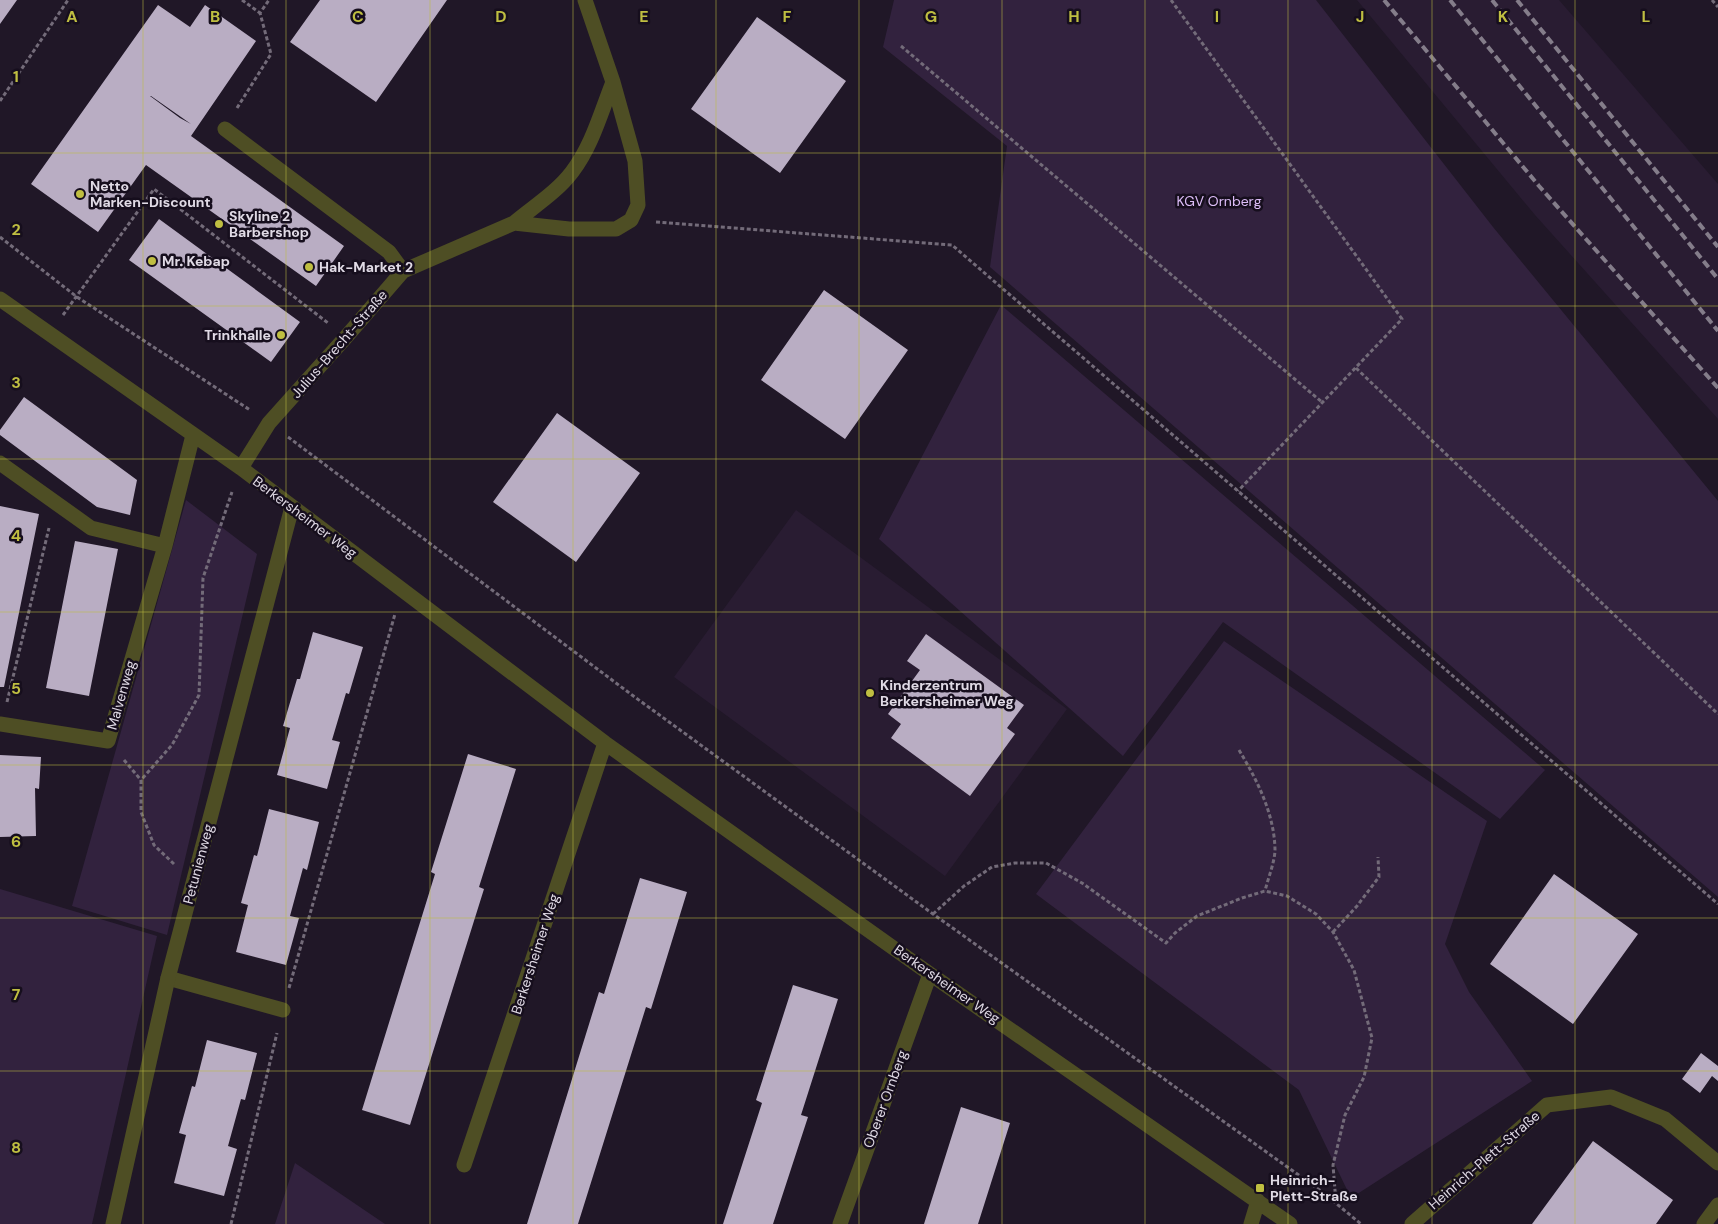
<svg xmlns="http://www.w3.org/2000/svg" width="1718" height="1224" viewBox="0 0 1718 1224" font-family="'DM Sans',sans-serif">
	<rect width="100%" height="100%" fill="#201727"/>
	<path fill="#291c32" d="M1357,0h202l159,184v235l-183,-204z
		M796,510l271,199 -122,167 -271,-199z"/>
	<path fill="#32223e" d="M894,0h422l177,227 225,274v396l-728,-630 17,-121 -124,-99z
		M1001,305l544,465 -45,49 -277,-197 -100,134 -244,-217z
		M186,500l71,54 -90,381 -95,-29z
		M1224,641l263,180 -42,123 24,48 63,89 -181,117 -52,-108 -263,-196z
		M0,889l157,47 -65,288h-92z
		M295,1163l90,61h-110z"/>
	<path fill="#b9adc3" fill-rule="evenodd" d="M0,0h17l-17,24z
		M320,0h127l-71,102 -86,-60z
		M158,5l32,22 15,-22 51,36 -65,95 153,110 -28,40 -170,-121 -48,67 -67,-48zM150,96h1l40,28 -11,-6z
		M757,17l89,64 -66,92 -89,-64z
		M159,219l141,103 -29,40 -142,-102z
		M824,290l84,60 -63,89 -84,-59z
		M24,397l113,83 -7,35 -33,-8 -97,-72v-5z
		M557,413l83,60 -64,89 -83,-60z
		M0,506l39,8 -35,173h-4z
		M75,541l43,8 -29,147 -43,-8z
		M313,632l50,15 -14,47 -3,-1 -14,47 8,2 -13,47 -50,-14 13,-47 -7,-2 14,-47h3z
		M926,634l98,71 -17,23 8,6 -45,62 -79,-58 10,-14 -13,-10 32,-44 -13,-9z
		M468,754l48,15 -37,118 5,2 -74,236 -48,-15 73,-236 -4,-2z
		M0,755l41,2 -2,32 -4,-1 1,48 -36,1z
		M269,809l50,13 -12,48 -4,-2 -13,48 9,2 -13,47 -50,-13 12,-47 -7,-2 13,-48 3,1z
		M1554,874l84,60 -65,90 -83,-60z
		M640,878l47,14 -36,117 -5,-2 -68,217h-51l72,-232 5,2z
		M793,985l45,14 -37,116 7,2 -35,107h-50l39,-121 -6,-3z
		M207,1040l50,13 -12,47 -4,-1 -13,47 9,3 -13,47 -50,-13 12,-48 -7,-2 13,-47 3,1z
		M1701,1053l17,13v15l-6,-5 -12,17 -18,-14z
		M961,1107l49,16 -32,101h-54z
		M1593,1141l80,59 -17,24h-124z"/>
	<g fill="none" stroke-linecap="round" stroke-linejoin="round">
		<path stroke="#736b79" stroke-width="3" stroke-dasharray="4 2.5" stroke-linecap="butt" d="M242,0l18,13
			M1171,0l231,319 -164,172
			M1712,0l6,7
			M901,46l422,357
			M0,101l68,-101
			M237,108l34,-54 -11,-41 9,-13
			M656,222l296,23 766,659
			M0,237l77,60 173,113
			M63,315l91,-126 174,134
			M1356,368l362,346
			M288,437l344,258 301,219 388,277 40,33
			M7,702l42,-174
			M1239,750c18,30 35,63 36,99 0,13 -7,29 -10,42
			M124,760l17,20
			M174,864l-20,-19 -13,-33v-32l31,-35 27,-50 4,-117 29,-86
			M933,914l31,-28 28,-19 23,-4h31l36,20 84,60 9,-10 22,-17 45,-18 23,-7 22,5 29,18 17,18 21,38 18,68 -8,39 -19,38 -12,50 3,38
			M1333,932l24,-26 22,-29 -1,-20
			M289,988l106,-374
			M231,1224l46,-191"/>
		<path stroke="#4e4e24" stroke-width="15" d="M225,129l164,123 14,19
			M168,978l115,32
			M1704,1224l14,-19"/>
		<path stroke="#4e4e24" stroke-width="15" d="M514,223c19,-16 43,-31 58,-51 20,-26 29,-60 41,-90l-28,-82
			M0,299l241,169 364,275 325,231 360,250
			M0,463l91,65 74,18
			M241,468l28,-45 77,-86 57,-66 111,-48 55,6h47l15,-9 7,-15 -3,-44 -22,-79
			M0,724l108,17 57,-195 28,-111
			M464,1165l141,-422
			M113,1224l55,-246 124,-471
			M840,1224l90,-250
			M1251,1224l7,-23
			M1412,1224l135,-119 64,-8 54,22 53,44"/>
		<path stroke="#847d8a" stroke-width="4" stroke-dasharray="8 4" stroke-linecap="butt" d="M1384,0l155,186 179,202
			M1450,0l268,331
			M1492,0l226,279
			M1517,0l201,247"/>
	</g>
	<path fill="none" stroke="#bfbe41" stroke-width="1" stroke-opacity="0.55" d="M143,0v1224M286,0v1224M430,0v1224M573,0v1224M716,0v1224M859,0v1224M1002,0v1224M1145,0v1224M1288,0v1224M1432,0v1224M1575,0v1224M0,153h1718M0,306h1718M0,459h1718M0,612h1718M0,765h1718M0,918h1718M0,1071h1718"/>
	<g fill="#bfbe41" stroke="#160e1d" stroke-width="2">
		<circle cx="80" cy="194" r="5"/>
		<circle cx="219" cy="224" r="5"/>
		<circle cx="152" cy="261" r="5"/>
		<circle cx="309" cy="267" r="5"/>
		<circle cx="281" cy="335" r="5"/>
		<circle cx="870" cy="693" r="5"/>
		<rect x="1255" y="1183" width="10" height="10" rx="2.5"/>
	</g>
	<g text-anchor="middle" stroke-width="5" stroke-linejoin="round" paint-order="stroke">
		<g font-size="14" font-weight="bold" fill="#e0dae5" stroke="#160e1d" text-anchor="start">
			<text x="90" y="191">Netto<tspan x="90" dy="16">Marken-Discount</tspan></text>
			<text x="229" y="221">Skyline 2<tspan x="229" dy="16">Barbershop</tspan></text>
			<text x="162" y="266">Mr. Kebap</text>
			<text x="319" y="272">Hak-Market 2</text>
			<text x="271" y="340" text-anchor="end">Trinkhalle</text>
			<text x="880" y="690">Kinderzentrum<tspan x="880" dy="16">Berkersheimer Weg</tspan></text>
			<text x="1270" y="1185">Heinrich-<tspan x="1270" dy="16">Plett-Straße</tspan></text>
		</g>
		<g font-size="14" fill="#ddbdf8" stroke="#160e1d">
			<text x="1219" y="206">KGV Ornberg</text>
		</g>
		<g font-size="14" fill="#e0dae5" stroke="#160e1d">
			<text transform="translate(339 344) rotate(-49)" y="5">Julius-Brecht-Straße</text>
			<text transform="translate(305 517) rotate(37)" y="5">Berkersheimer Weg</text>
			<text transform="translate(121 695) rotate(-74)" y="5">Malvenweg</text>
			<text transform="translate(198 864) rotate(-75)" y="5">Petunienweg</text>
			<text transform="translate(535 954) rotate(-72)" y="5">Berkersheimer Weg</text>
			<text transform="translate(947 984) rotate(35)" y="5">Berkersheimer Weg</text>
			<text transform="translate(885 1099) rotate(-70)" y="5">Oberer Ornberg</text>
			<text transform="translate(1484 1160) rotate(-41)" y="5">Heinrich-Plett-Straße</text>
		</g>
	</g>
	<g font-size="16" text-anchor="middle" font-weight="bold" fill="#bfbe41" stroke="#160e1d" stroke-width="5" stroke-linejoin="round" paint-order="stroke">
		<text x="72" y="22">A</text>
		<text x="215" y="22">B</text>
		<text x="358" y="22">C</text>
		<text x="501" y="22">D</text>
		<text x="644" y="22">E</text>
		<text x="787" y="22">F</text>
		<text x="931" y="22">G</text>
		<text x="1074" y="22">H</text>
		<text x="1217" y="22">I</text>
		<text x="1360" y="22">J</text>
		<text x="1503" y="22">K</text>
		<text x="1646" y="22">L</text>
		<text x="16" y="82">1</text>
		<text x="16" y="235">2</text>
		<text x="16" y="388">3</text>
		<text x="16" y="541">4</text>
		<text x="16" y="694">5</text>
		<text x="16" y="847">6</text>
		<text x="16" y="1000">7</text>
		<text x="16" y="1153">8</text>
	</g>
</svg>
